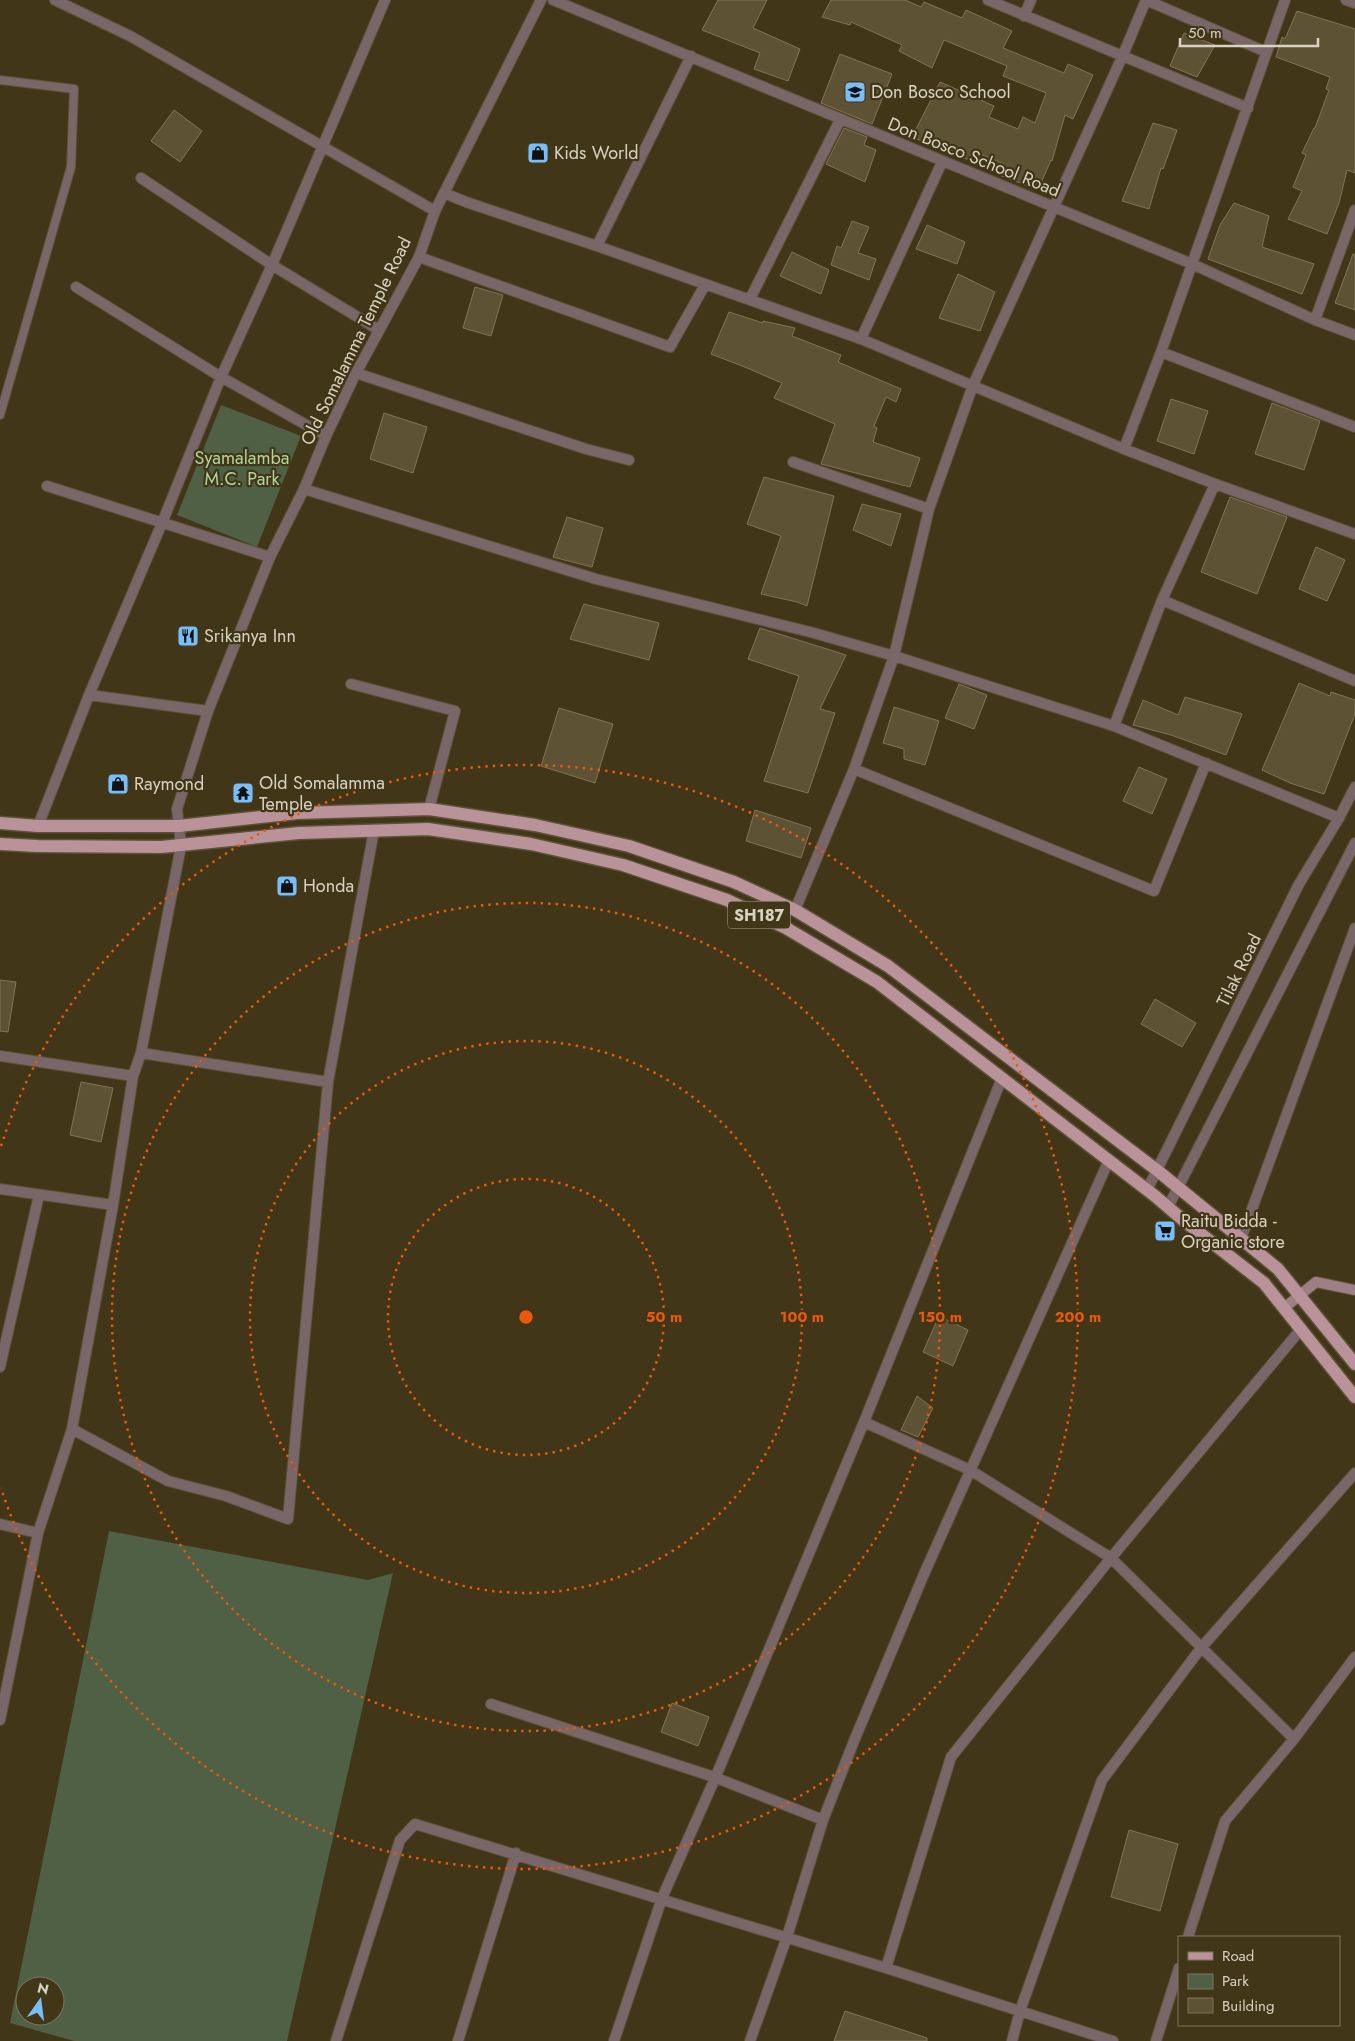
<svg xmlns="http://www.w3.org/2000/svg" width="1355" height="2041" viewBox="0 0 1355 2041" font-family="Jost,sans-serif">
	<rect width="100%" height="100%" fill="#413618"/>
	<path fill="#4f6044" fill-rule="evenodd" d="M221,405l80,31 -44,111 -80,-32z
		M109,1531l259,49 25,-7 -106,468h-213l-64,-18zM25,1986h30v30h-30z"/>
	<path fill="#5d5233" stroke="#817556" d="M718,0h49l-14,28 47,21 -12,32 -34,-12 6,-16 -58,-23z
		M831,0h74l16,7 3,-5 38,16 4,-8 46,21 -9,17 61,25 4,-9 25,11 -20,44 -8,-4 -13,46 -1,-1 -13,30 -39,-15 5,-11 -31,-13 -4,9 -57,-23 28,-55 54,24 -5,11 29,12 5,-12 12,6 11,-30 -43,-17 4,-10 -63,-26 -12,28 -33,-17 3,-6 -51,-23 -1,3 -28,-8z
		M1297,11l58,18v144l-8,-3 -8,33 -12,31 -39,-15 14,-28 -9,-4 13,-32 -4,-2 12,-25h1l14,-38 -3,-1 4,-12 -54,-20 6,-20 3,2z
		M1184,33l31,12 -18,32 -27,-11z
		M840,54l52,20 -20,50 -51,-21z
		M174,110l28,21 -22,31 -29,-21z
		M1153,123l24,7 -14,39 -2,-1 -12,41 -27,-8z
		M844,128l23,9 -3,8 12,5 -11,32 -39,-18z
		M1234,203l35,13 -7,31 52,17 -12,30 -94,-35 12,-34z
		M852,221l17,6 -11,26 18,6 -7,21 -38,-15 6,-19 4,2z
		M927,225l38,17 -8,22 -41,-15z
		M792,252l37,18 -8,24 -41,-18z
		M1353,254h2v56l-20,-7z
		M958,274l37,18 -15,39 -41,-13z
		M475,287l28,8 -12,41 -28,-8z
		M729,312l34,11v-2l32,7 -3,8 49,19 -3,7 63,27 -5,13 -10,-5 -12,29 3,2 -4,14 47,16 -10,29 -89,-23 14,-40 -61,-26 8,-15 -35,-15 -36,-14z
		M1171,399l37,12 -14,43 -37,-13z
		M1272,403l48,18 -16,49 -49,-16z
		M384,413l43,14 -14,46 -43,-14z
		M764,477l70,19 -27,110 -10,-4 -36,-8 20,-58 -34,-12z
		M1230,497l57,20 -30,77 -56,-22z
		M862,504l39,10 -10,32 -38,-16z
		M567,517l36,11 -11,39 -39,-10z
		M1316,547l29,13 -18,41 -28,-12z
		M584,604l75,19 -10,37 -79,-21z
		M760,628l86,27 -26,54 15,4 -27,80 -44,-12 35,-105 -51,-17z
		M1299,683l31,13 1,-4 24,8v14l-31,80 -34,-11 -28,-13z
		M959,684l28,11 -13,34 -29,-11z
		M1185,697l57,17 -16,41 -55,-20 -38,-10 10,-25 35,15z
		M894,707l45,14 -14,44 -21,-6v-10l-21,-6z
		M559,708l54,16 -18,59 -54,-17z
		M1139,767l28,12 -15,35 -29,-13z
		M755,810l56,18 -10,30 -55,-17z
		M0,980l16,2 -8,50 -8,-1z
		M1155,999l41,24 -14,24 -41,-23z
		M81,1082l32,6 -12,54 -31,-7z
		M939,1316l29,14 -15,36 -30,-14z
		M917,1396l16,12 -15,29 -17,-7z
		M672,1703l37,14 -11,29 -37,-14z
		M1129,1830l49,14 -18,67 -49,-14z
		M845,2011l82,27v3h-93z"/>
	<g fill="none" stroke-linecap="round" stroke-linejoin="round">
		<g stroke="#5c5236" stroke-width="10">
			<path id="service" d="M0,80l74,9 -3,78 -71,248"/>
		</g>
		<g stroke="#5c5236" stroke-width="12">
			<path id="minor" d="M55,0l75,36 305,175
				M553,0l639,264 123,56 40,15
				M988,0l260,108
				M1146,0l120,52
				M1346,0l9,3
				M1024,16l7,-16
				M141,178l131,87 107,65
				M444,193l22,9 131,44 264,93 263,110 91,35 140,50
				M597,246l94,-190
				M419,257l251,90 35,-62
				M76,287l145,90 105,59
				M750,299l90,-179
				M1315,320l40,-110
				M861,339l81,-177
				M1161,352l194,75
				M356,373l230,76 43,11
				M1124,449l37,-97 124,-352
				M793,462l136,47
				M47,486l223,71
				M304,489l292,90 218,54 80,23 220,70 225,92
				M1162,600l193,81
				M351,684l104,27 -26,98
				M89,695l119,16
				M1114,726l48,-126 53,-116
				M854,769l300,122 52,-128
				M38,826l51,-131 73,-172 59,-146 51,-112 113,-265
				M795,910l59,-141 40,-113 35,-147 44,-124 150,-330 23,-55
				M141,1053l187,29
				M0,1056l133,20
				M0,1189l113,16
				M1241,1239l114,-311
				M0,1367l39,-172
				M864,1422l106,48 141,88 183,181 61,-82
				M72,1429l96,52 58,15 62,23 40,-437 46,-252
				M0,1524l38,9
				M491,1704l223,73 109,43
				M0,1720l38,-187 34,-104 41,-224 20,-129 8,-23 40,-207
				M1188,1937l37,-116 69,-82
				M886,1968l65,-211 160,-199 190,-229
				M336,2041l64,-201 15,-16 471,144 227,73
				M458,2041l58,-188
				M614,2041l48,-143 54,-122 148,-354 138,-344
				M750,2041l37,-104 36,-117 31,-79 70,-167 185,-414
				M1012,2041l8,-30 82,-231 99,-132 154,-175
				M1156,2041l23,-73"/>
		</g>
		<g stroke="#5c5236" stroke-width="12">
			<path id="tertiary" d="M181,846l-4,-37 31,-98 62,-154 34,-68 22,-53 30,-63 63,-116 16,-46 106,-211
				M1147,1190l152,-306 40,-66 16,-31
				M1168,1207l187,-364"/>
		</g>
		<g stroke="#5c5236" stroke-width="12">
			<path id="secondary" d="M1284,1308l32,-26 39,8"/>
		</g>
		<g stroke="#5c5236" stroke-width="15">
			<path id="primary" d="M0,823l38,3h141l118,-13 132,-4 106,16 94,21 105,36 61,28 93,56 270,205 120,98 77,95
				M0,844l37,2 124,1 138,-14 129,-4 103,15 92,21 104,35 59,28 91,54 278,214 28,24 81,63 91,114"/>
		</g>
		<use href="#service" stroke="#796669" stroke-width="8"/>
		<use href="#minor" stroke="#796669" stroke-width="10"/>
		<use href="#tertiary" stroke="#796669" stroke-width="10"/>
		<use href="#secondary" stroke="#9d7f85" stroke-width="10"/>
		<use href="#primary" stroke="#b9929a" stroke-width="12"/>
	</g>
	<g fill="none" stroke="#e8590c" stroke-width="2.5" stroke-dasharray="2.5 5">
		<circle cx="526" cy="1317" r="138"/>
		<circle cx="526" cy="1317" r="276"/>
		<circle cx="526" cy="1317" r="414"/>
		<path d="M1 1146A552 552 0 1 1 1 1488"/>
	</g>
	<defs>
		<g id="school-square" transform="scale(1.125)"><rect x="-9" y="-9" width="18" height="18" rx="4" fill="#7abef8" stroke="#413618"/><path d="M0-5L7-2L0 1L-7-2ZM-4 1L0 2.5L4 1V4Q0 6-4 4Z" fill="#111"/></g>
		<g id="shop-square" transform="scale(1.125)"><rect x="-9" y="-9" width="18" height="18" rx="4" fill="#7abef8" stroke="#413618"/><path d="M-5-2.5h2.3a2.7 3.5 0 0 1 5.4 0H5L5.5 6h-11ZM-1.5-2.5h3a1.5 2.3 0 0 0-3 0Z" fill="#111"/></g>
		<g id="restaurant-square" transform="scale(1.125)"><rect x="-9" y="-9" width="18" height="18" rx="4" fill="#7abef8" stroke="#413618"/><path d="M-5-6h1v4h1v-4h1v4h1v-4h1v5L-1.5 .5V6h-2V.5L-5-1ZM5-6V6H3V1.5H1.5Q1.5-4 5-6Z" fill="#111"/></g>
		<g id="temple-square" transform="scale(1.125)"><rect x="-9" y="-9" width="18" height="18" rx="4" fill="#7abef8" stroke="#413618"/><path d="M0-6L5-2H3V0L6.5 2.5H4V6H1.5V3h-3V6H-4V2.5H-6.5L-3 0V-2H-5Z" fill="#111"/></g>
		<g id="supermarket-square" transform="scale(1.125)"><rect x="-9" y="-9" width="18" height="18" rx="4" fill="#7abef8" stroke="#413618"/><path d="M-6-5.5h2.5l.6 2H6L4.5 2H-2.5L-4.4-4H-6ZM-1.5 3.2a1.3 1.3 0 1 0 .1 0ZM3 3.2a1.3 1.3 0 1 0 .1 0Z" fill="#111"/></g>
	</defs>
	<g fill-rule="evenodd">
		<use href="#school-square" x="855" y="92"/>
		<use href="#shop-square" x="538" y="153"/>
		<use href="#restaurant-square" x="188" y="636"/>
		<use href="#shop-square" x="118" y="784"/>
		<use href="#temple-square" x="243" y="793"/>
		<use href="#shop-square" x="287" y="886"/>
		<use href="#supermarket-square" x="1165" y="1231"/>
	</g>
	<g text-anchor="middle" stroke-width="4.5" stroke-linejoin="round" paint-order="stroke">
		<rect fill="#413618" stroke="#aba38e" stroke-width="1" x="728" y="901.5" width="62" height="27" rx="4"/>
		<g font-size="16" font-weight="bold" fill="#d8d2c1">
			<text x="759" y="921">SH187</text>
		</g>
		<g font-size="18" fill="#d8d2c1" stroke="#413618" text-anchor="start">
			<text x="871" y="98">Don Bosco School</text>
			<text x="554" y="159">Kids World</text>
			<text x="204" y="642">Srikanya Inn</text>
			<text x="259" y="789">Old Somalamma<tspan x="259" dy="21">Temple</tspan></text>
			<text x="134" y="790">Raymond</text>
			<text x="303" y="892">Honda</text>
			<text x="1181" y="1227">Raitu Bidda -<tspan x="1181" dy="21">Organic store</tspan></text>
		</g>
		<g font-size="18" fill="#d8d2c1" stroke="#413618">
			<text transform="translate(974 157) rotate(22)" y="6">Don Bosco School Road</text>
			<text transform="translate(356 341) rotate(-64)" y="6">Old Somalamma Temple Road</text>
			<text transform="translate(1239 970) rotate(-64)" y="6">Tilak Road</text>
		</g>
		<g font-size="18" fill="#b2d59b" stroke="#413618">
			<text x="242" y="464">Syamalamba<tspan x="242" dy="21">M.C. Park</tspan></text>
		</g>
	</g>
	<circle cx="526" cy="1317" r="8" fill="#e8590c" stroke="#413618" stroke-width="2.5"/>
	<g font-size="15" text-anchor="middle" font-weight="bold" fill="#e8590c" stroke="#413618" stroke-width="4.5" stroke-linejoin="round" paint-order="stroke">
		<text x="664" y="1322">50 m</text>
		<text x="802" y="1322">100 m</text>
		<text x="940" y="1322">150 m</text>
		<text x="1078" y="1322">200 m</text>
	</g>
	<rect x="1178" y="1936" width="162" height="90" fill="#413618" stroke="#7d745c"/>
	<rect x="1188" y="1952" width="25" height="8" fill="#b9929a" stroke="#7d745c"/>
	<text x="1222" y="1961" font-size="15" fill="#d8d2c1">Road</text>
	<rect x="1188" y="1974" width="25" height="15" fill="#4f6044" stroke="#7d745c"/>
	<text x="1222" y="1986" font-size="15" fill="#d8d2c1">Park</text>
	<rect x="1188" y="1998" width="25" height="15" fill="#5d5233" stroke="#7d745c"/>
	<text x="1222" y="2011" font-size="15" fill="#d8d2c1">Building</text>
	<g transform="translate(40 2001) rotate(14)"><circle r="24" fill="#413618" stroke="#7d745c"/>
	<path d="M0-4L9 19L0 12L-9 19Z" fill="#7abef8"/>
	<text y="-8" font-size="14" font-weight="bold" text-anchor="middle" fill="#d8d2c1">N</text>
	</g>
	<path d="M1180 38v8h138v-8" fill="none" stroke="#d8d2c1" stroke-width="2.5"/>
	<text x="1188" y="38" font-size="15" fill="#d8d2c1" stroke="#413618" stroke-width="4" paint-order="stroke">50 m</text>
</svg>
